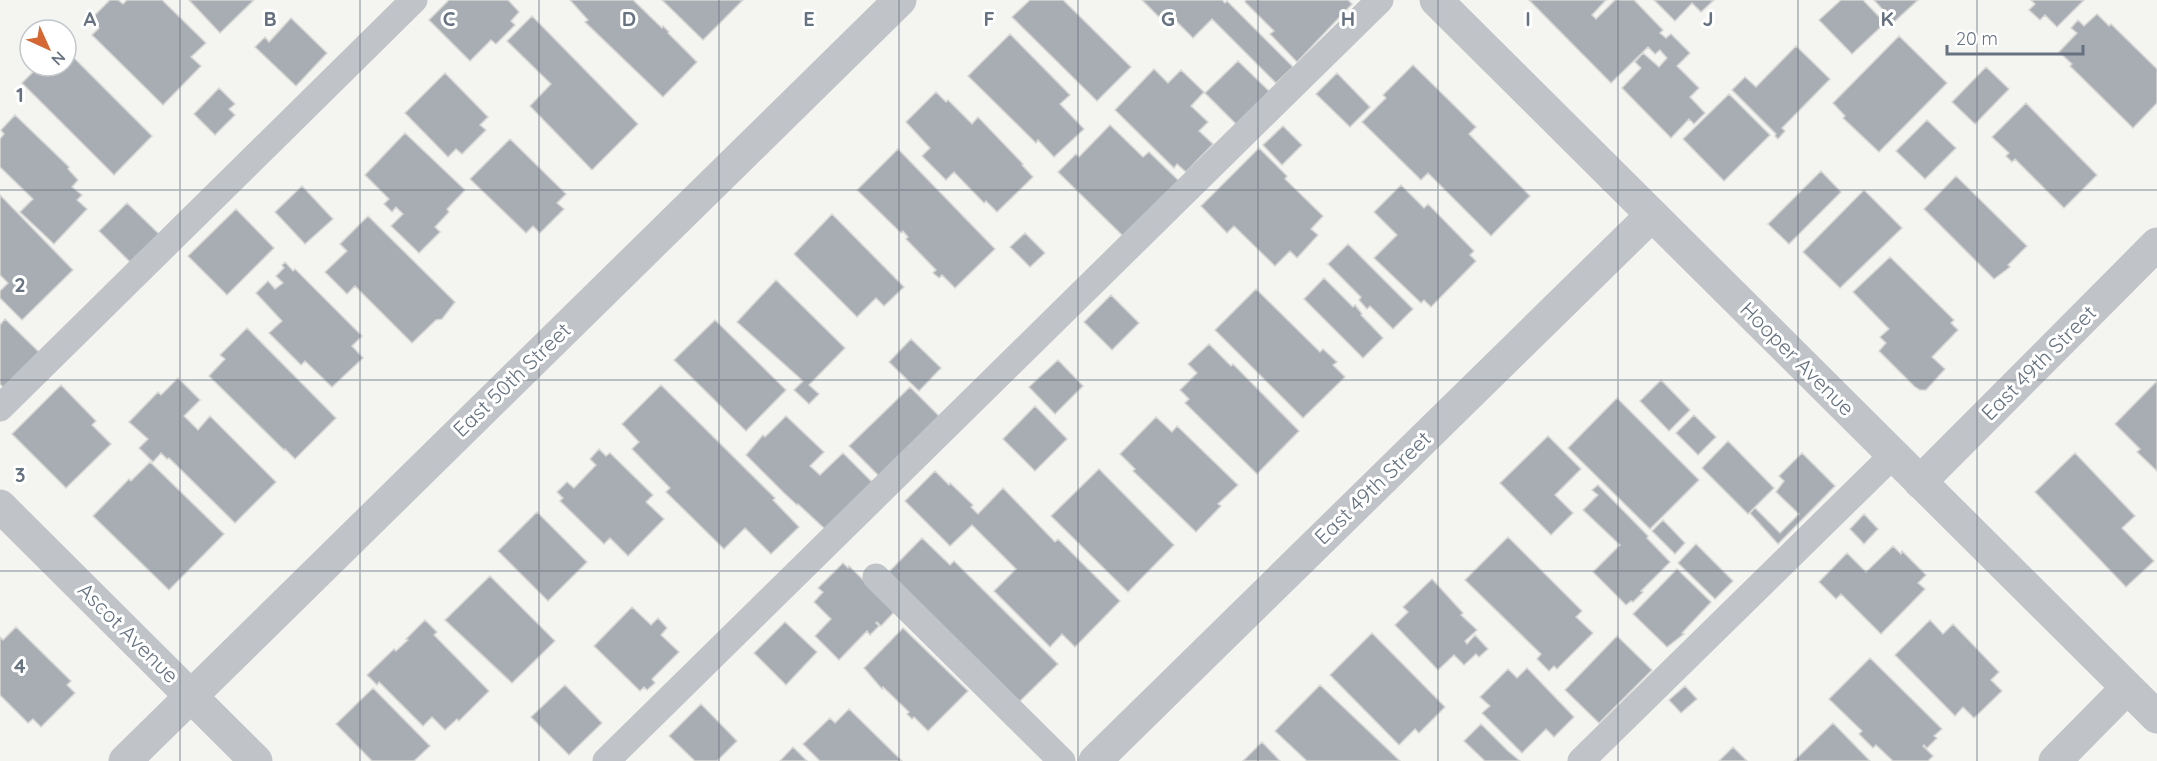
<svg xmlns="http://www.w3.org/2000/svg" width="2157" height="761" viewBox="0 0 2157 761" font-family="Quicksand,sans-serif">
	<rect width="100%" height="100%" fill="#f4f5f1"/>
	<path fill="#a7adb3" stroke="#d6d6d4" stroke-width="1.5" d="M110,0h8l5,4 4,-4h35l44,43 -15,14 10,9 -38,39 -71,-70 7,-7 -9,-8z
		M189,0h65l-34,33z
		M449,0h59l11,12 -8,9 4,4 -19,19 -5,-4 -21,21 -41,-41z
		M570,0h63l29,28 1,-2 6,6 -1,1 29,29 -34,35 -78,-75 3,-2z
		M662,0h81l-40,40z
		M1030,0h33l68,67 -34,34 -85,-84z
		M1142,0h80l3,3 2,-2 66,66 -17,16 -64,-64 -19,19 -16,-16 -7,6z
		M1246,0h102l4,4 -55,58 -27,-28 4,-3 -29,-29z
		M1529,0h77l-14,15 4,4 19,-19h19l29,30 -3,3 6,5 5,-4 19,19 -13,13 22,22 -9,9 15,16 -11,11 -5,-5 -18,19 -49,-50 19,-20 -6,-6 8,-9 16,14 8,-9 -7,-8 -5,4 -7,-7 -37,36z
		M1654,0h60l-13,12 -9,-9 -17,18z
		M1841,0h22l22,23 -33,31 -33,-34z
		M1874,0h44l-24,22z
		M2031,0h53l-27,27 -12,-12 -5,5 -11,-10 6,-6z
		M2097,14l12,12 2,-2 46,45v34l-24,25 -63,-62 2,-2 -13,-12 18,-19 -6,-5 7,-8 6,6z
		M532,16l106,108 -46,46 -62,-64 21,-22 -44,-43z
		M291,18l36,35 -31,33 -41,-39 10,-10 4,5z
		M1010,34l60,61 -10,9 24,25 -30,28 -16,-17 -2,3 -68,-67z
		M1899,36l48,47 -68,69 -36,-34 2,-2 -12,-13z
		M1796,46l34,33 -48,49 3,3 -7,8 -3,-3 1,-2 -44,-44 13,-13 11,10z
		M66,50l86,86 -38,39 -92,-92 17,-17h27z
		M1238,61l32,31 -33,33 -32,-32z
		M1413,65l63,62 -7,7 61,62 -39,40 -63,-63 -7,7 -59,-58 24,-24 -3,-3z
		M1986,67l23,22 -34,35 -23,-22z
		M1154,69l14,14 13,-13 23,22 -13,14 17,16 -9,9 14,13 -27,28 -9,-8 -3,4 -59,-58z
		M445,73l43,44 -8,8 6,5 -24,24 -6,-5 -8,8 -43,-44z
		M1337,73l33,34 -20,20 -34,-33z
		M219,88l16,16 -6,5 6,6 -20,20 -21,-21z
		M936,92l10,10 2,-2 24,24 6,-7 45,47 -1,1 11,12 -36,35 -11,-11 -2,2 -30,-31 -8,8 -24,-24 8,-8 -24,-26z
		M1729,94l41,41 -46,46 -41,-42z
		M2026,103l71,72 -33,33 -49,-49 -3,3 -6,-6 3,-3 -17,-16z
		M15,115l54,52 -1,2 10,11 -6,7 10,8 -5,5 10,9 -33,35 -34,-32 13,-13 -33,-32v-28l4,-5 -3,-4z
		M1927,120l29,28 -31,31 -29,-28z
		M1110,125l33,32 6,-5 31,30 -55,56 -67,-66 18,-18 3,3z
		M1283,126l19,19 -20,20 -19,-20z
		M405,133l60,57 -18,19 2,3 -14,15 5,5 -21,21 -28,-27 12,-12 -7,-7 -4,5 -8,-8 5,-5 -24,-24z
		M510,139l56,55 -9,9 7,6 -24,24 -7,-7 -7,7 -56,-54z
		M1259,148l28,28 -2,3 38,37 -12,13 7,6 -21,23 -7,-7 -15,15 -41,-40 -7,7 -26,-27z
		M898,149l97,100 -40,39 -13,-13 -3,3 -6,-5 3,-3 -30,-31 2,-2 -5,-6 -2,2 -44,-43z
		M1821,171l20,21 -52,52 -21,-20z
		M1956,176l71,70 -19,19 2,2 -16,12 -70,-70z
		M1401,185l23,23 4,-4 46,47 -4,4 6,6 -45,46 -7,-7 -3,3 -47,-45 23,-23 -23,-23z
		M302,186l31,33 -28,25 -30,-32z
		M1864,190l38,38 -62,60 -37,-36z
		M0,195l73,75 -51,50 -22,-22v-7l8,-8 -8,-8z
		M127,203l32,31 -29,28 -31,-31z
		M236,209l38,39 -47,47 -39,-39z
		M832,214l72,73 -20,19 -8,-8 -19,19 -63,-63z
		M368,216l87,86 -13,17 -6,1 -24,23 -57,-57 -8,8 -22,-22 22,-21 -7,-7z
		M1025,233l20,20 -15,14 -20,-20z
		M1348,244l65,65 -20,20 -23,-23 -3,3 -8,-9 2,-3 -33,-33z
		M1890,257l64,63 -3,3 7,7 -26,27 13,12 -19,21h-6l-5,-3 -36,-36 7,-8 -6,-6 9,-8 -36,-37z
		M285,262l8,9 2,-2 67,67 -10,10 11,12 -31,29 -27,-26 -4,4 -32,-32 13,-12 -26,-28 12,-12 7,8 8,-6 -7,-7 8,-8 -2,-3z
		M1324,278l29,29 2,-2 7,9 -1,1 22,23 -20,20 -59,-59z
		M776,280l69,68 -36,37 10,9 -10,10 -15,-14 9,-9 -66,-59z
		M1256,289l64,63 3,-3 14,13 -4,3 12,12 -42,41 -88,-88z
		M1111,295l28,28 -27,27 -28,-28z
		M5,319l34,33 -34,37 -5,-5v-59z
		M715,320l71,70 -40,41 -72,-71z
		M247,328l89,90 -41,41 -10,-10 -1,1 -75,-74 16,-17 -5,-4z
		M911,339l30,29 -22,23 -30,-29z
		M1209,344l22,22 2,-2 66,67 -42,43 -72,-71 4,-4 -9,-9 17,-17 -9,-9z
		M1058,360l25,26 -28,28 -26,-27z
		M178,378l22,22 -16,16 14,14 12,-14 66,66 -41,41 -66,-65 -2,1 -6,-6 -8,9 -14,-14 9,-9 -19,-17 29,-30 3,3z
		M1661,380l29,30 -21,21 -29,-30z
		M2157,381v90l-20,-19 3,-3 -25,-25z
		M61,385l35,36 -4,4 19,19 -45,44 -54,-54z
		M661,385l114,113 -2,2 26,27 -28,27 -26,-26 -21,21 -58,-57 4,-4 -38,-39 7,-7 -17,-18z
		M910,387l31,31 -61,59 -31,-31z
		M1617,398l82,82 -49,49 -82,-81z
		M1035,406l32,33 -32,32 -32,-32z
		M1694,415l22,22 -18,18 -22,-22z
		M786,416l38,36 -14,14 10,9 23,-22 30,30 -47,47 -28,-26 -1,1 -13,-12 -38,-38 17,-20 2,2z
		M1156,417l16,15 5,-6 61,59 -20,19 3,2 -25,26 -63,-61 2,-2 -15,-15z
		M1548,436l33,33 -26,26 18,18 -22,22 -51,-52z
		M1728,441l46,47 -26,26 -46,-46z
		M599,449l7,7 4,-3 43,42 -7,7 18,17 -36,37 -18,-18 -6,6 -44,-43 3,-3 -6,-6 10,-10 7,6 22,-23 -6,-6z
		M1802,453l33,33 -57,58 -28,-31 5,-5 25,25 19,-19 -23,-22 8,-11 -5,-5z
		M2075,453l60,63 -13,12 32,33 -28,26 -91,-95z
		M150,462l74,72 -55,56 -76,-74 36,-37 2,2z
		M1099,469l75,76 -46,47 -77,-76z
		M935,471l14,14 1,-2 23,22 -2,2 7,7 25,-26 52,54 3,-3 62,62 -45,46 -13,-13 -12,13 -56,-56 22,-22 -44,-44 -22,21 -45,-45z
		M1598,485l50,51 -1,2 23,24 -29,29 2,1 -10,10 -2,-1 -5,4 -33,-33 27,-27 -37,-35 15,-15 -6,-5z
		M537,512l50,50 -39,39 -50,-50z
		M1864,514l14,15 -14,15 -14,-15z
		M1663,520l22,23 -10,11 -23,-23z
		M1508,537l74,74 -6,6 17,16 -36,36 -3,-3 -5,5 -12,-12 4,-5 -76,-74z
		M922,538l28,27 4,-4 104,103 -41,40 -134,-126z
		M1696,544l37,37 -18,18 -37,-36z
		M1893,546l8,8 1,-3 24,24 -8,8 7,6 -44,45 -40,-40 -5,5 -17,-17 28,-29 19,19z
		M843,563l5,5 1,-2 46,45 -14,15 -4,-4 -1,1 3,3 -9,9 -3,-4 -28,29 -24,-24 16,-17 -17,-17 9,-10 -5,-4z
		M1677,569l34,33 -29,31 2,1 -17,13 -34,-33z
		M490,576l65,65 -43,42 -67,-63z
		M1432,579l31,34 -2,2 16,15 -12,11 2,3 8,-9 13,14 -9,8 -3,-3 -12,11 -10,-10 -16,15 -43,-45 13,-13 -5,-5z
		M632,607l19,18 7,-7 9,10 -6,7 18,17 -27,27 3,4 -8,7 -3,-3 -4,4 -46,-45z
		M425,620l12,12 -3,3 55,56 -30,30 -2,-2 -12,11 -13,-13 -9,9 -44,-44 -2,3 -10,-10 27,-26 2,2 12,-11 -2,-1z
		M1930,620l13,14 10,-10 46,48 -8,8 11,11 -28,27 -11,-11 -8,9 -60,-61z
		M785,622l32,30 -31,33 -32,-32z
		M16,627l55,54 -4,4 8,8 -34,34 -8,-8 -5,4 -28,-28v-58l3,3z
		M903,628l65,63 -40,40 -14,-14 -2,2 -5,-5 2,-2 -26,-25 -1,2 -18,-21z
		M1372,633l73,74 -26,26 -4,-4 -16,16 -69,-70z
		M1617,636l35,34 -53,53 -34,-33z
		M1870,658l72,71 -8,7 3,2 -10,10 -3,-3 -1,1 10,10 -5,5h-35l-17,-16 -3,3 -14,-14 3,-3 -33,-32z
		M1527,668l47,49 -20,20 -8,-8 -24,24 -40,-40 8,-7 -10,-9 28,-28 9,9z
		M565,685l37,38 -33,32 -38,-38z
		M1320,685l80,76h-93l-32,-30z
		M1685,686l12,13 -16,14 -12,-13z
		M373,688l57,58 -16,15h-42l-36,-37z
		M701,704l36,37 -20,20h-22l-26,-25z
		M849,709l53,52h-82l-17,-17 27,-26 5,5z
		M1833,723l37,38h-76z
		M1481,724l27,27 12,10h-35l-21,-20z
		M1262,742l18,19h-37z
		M793,747l14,14h-27z
		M1733,747l14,14h-28z"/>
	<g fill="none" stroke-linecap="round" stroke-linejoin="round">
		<path stroke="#c0c3c7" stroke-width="27" d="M0,408l414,-408
			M876,577l186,184
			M606,761l774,-761
			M1581,761l312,-306"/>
		<path stroke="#c0c3c7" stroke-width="33" d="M1920,482l237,-238
			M0,506l256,255
			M125,761l775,-761
			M1095,761l557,-546
			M2055,761l72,-73"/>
		<path stroke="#c0c3c7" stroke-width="33" d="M1436,0l721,717"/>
	</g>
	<path fill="none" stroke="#667280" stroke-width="1.5" stroke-opacity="0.55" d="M180,0v761M360,0v761M539,0v761M719,0v761M899,0v761M1078,0v761M1258,0v761M1438,0v761M1618,0v761M1798,0v761M1977,0v761M0,190h2157M0,380h2157M0,571h2157"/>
	<g text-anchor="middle" stroke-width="6" stroke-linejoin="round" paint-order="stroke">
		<g font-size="21" fill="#667280" stroke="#fff">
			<text transform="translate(1797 359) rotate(45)" y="7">Hooper Avenue</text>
			<text transform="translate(2039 363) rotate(-45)" y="7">East 49th Street</text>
			<text transform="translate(512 380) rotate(-44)" y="7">East 50th Street</text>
			<text transform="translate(1373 488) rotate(-44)" y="7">East 49th Street</text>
			<text transform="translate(128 633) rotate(45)" y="7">Ascot Avenue</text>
		</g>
	</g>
	<g font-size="20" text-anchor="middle" font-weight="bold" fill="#667280" stroke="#fff" stroke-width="6" stroke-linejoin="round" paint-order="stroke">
		<text x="90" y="26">A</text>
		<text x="270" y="26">B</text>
		<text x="449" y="26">C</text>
		<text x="629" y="26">D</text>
		<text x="809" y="26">E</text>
		<text x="989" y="26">F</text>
		<text x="1168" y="26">G</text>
		<text x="1348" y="26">H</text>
		<text x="1528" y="26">I</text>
		<text x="1708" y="26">J</text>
		<text x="1887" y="26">K</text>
		<text x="20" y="102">1</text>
		<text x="20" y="292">2</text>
		<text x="20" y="482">3</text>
		<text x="20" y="673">4</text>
	</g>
	<g transform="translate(48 48) rotate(135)"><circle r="28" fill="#ffffff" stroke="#c2c7cc" stroke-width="1.5"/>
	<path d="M0-4.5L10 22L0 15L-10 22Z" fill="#d46733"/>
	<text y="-9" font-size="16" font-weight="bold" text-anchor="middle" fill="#667280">N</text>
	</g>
	<path d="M1947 45v9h136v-9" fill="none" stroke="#667280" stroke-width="3"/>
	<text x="1956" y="45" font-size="18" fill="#667280" stroke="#ffffff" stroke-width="4.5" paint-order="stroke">20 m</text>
</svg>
